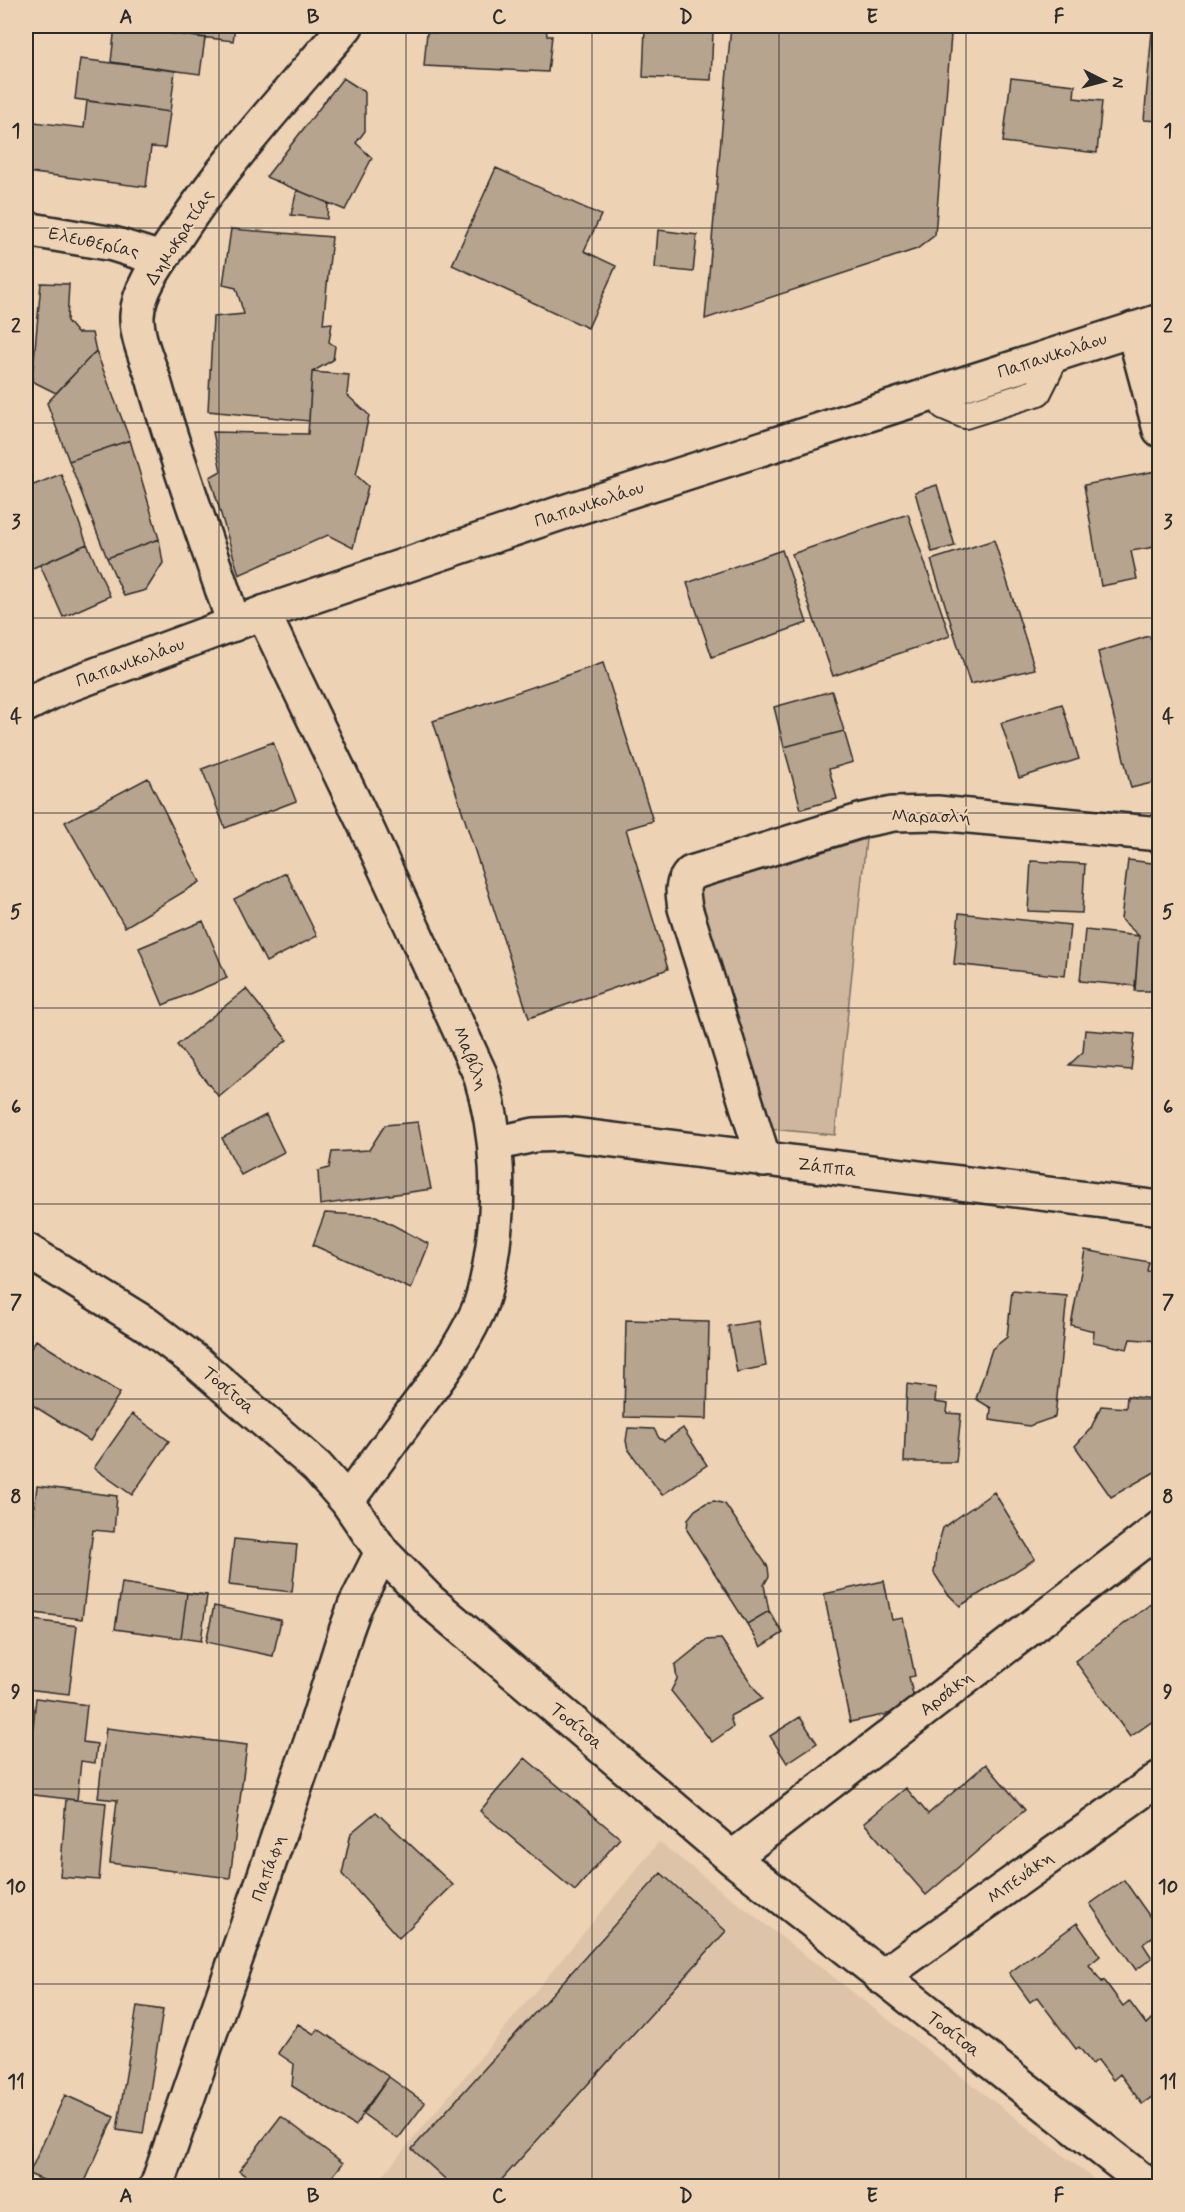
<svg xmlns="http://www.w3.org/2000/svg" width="1185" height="2212" viewBox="0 0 1185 2212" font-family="Mynerve,sans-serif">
	<rect width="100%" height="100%" fill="#edd2b4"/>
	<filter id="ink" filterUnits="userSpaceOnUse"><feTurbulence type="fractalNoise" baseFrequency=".0167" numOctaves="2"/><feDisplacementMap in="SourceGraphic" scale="12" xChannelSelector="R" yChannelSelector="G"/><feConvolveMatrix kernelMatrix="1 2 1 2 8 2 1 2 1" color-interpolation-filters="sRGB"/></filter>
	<g filter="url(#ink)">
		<path fill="#ddc4a9" d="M659,1842l444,344h-729z"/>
		<path fill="#ceb79e" stroke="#7c7164" stroke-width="1.5" d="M866,839l-31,296 -64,-6 -74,-240z"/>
		<path fill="#b7a48f" stroke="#2b2b2b" stroke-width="1.5" d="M26,26h3l-3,32z
			M115,26l90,12 -5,36 -89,-12z
			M143,26h92l-2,15 -90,-11z
			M437,26l109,1 1,9h5l-4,36 -124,-6 3,-34 9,1z
			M731,26h122l98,9 -16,200 -18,14 -212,70z
			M645,28l68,3 -2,49 -68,-3z
			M1152,32h8v89l-16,-1z
			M80,59l95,12 -5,41 -95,-13z
			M343,78l22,14v39l-9,12 16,15 -27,52 -79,-33z
			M1011,78l64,7 -1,13 28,3 -5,52 -94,-11z
			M87,101l83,11 -5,36 -14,-1 -5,40 -120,-15v-51l58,7z
			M496,168l105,47 -17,36 32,15 -28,62 -136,-63z
			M297,190l31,13 -1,16 -36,-4z
			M231,229l101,8 -9,87 9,-1 -3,19 6,4 -2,14 -21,12 -3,49 -101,-10 5,-94 31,-3 -8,-26 -13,-3z
			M658,230l39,5 -4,37 -38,-4z
			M41,283l28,1 -2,37 10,12h15l4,18 -40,42 -24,-12z
			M96,351l34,89 -61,21 -22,-58z
			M312,372l37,3 -2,20 22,20 -13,60 12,11 -15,62 -25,-13 -89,40 -29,-98 11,-6 -8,-39 95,2z
			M130,440l29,99 -52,19 -38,-97z
			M1156,471l4,20v55l-29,5 6,28 -36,7 -17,-101z
			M61,474l26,70 -61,27v-83z
			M937,485l18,61 -23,6 -17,-60z
			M908,514l42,122 -117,40 -41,-122z
			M159,539l4,24 -17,27 -22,6 -17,-38z
			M994,540l41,129 -65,15 -39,-124z
			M87,544l23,52 -47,21 -23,-52z
			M782,550l25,73 -95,34 -25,-74z
			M1149,636l11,21v124l-29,7 -33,-136z
			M603,663l50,158 -27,8 42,140 -139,49 -96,-297z
			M832,691l12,40 -60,16 -10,-40z
			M1062,704l17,55 -60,19 -18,-55z
			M844,731l9,31 -24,7 8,30 -36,10 -17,-62z
			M273,742l23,59 -71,27 -23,-59z
			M148,778l52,104 -75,45 -60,-105z
			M1128,860l32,4v127h-25l4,-55 -18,-17z
			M1031,861l54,3 -3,49 -54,-2z
			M286,873l31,63 -51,26 -32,-63z
			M959,913l111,12 -5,51 -111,-12z
			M203,921l24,57 -64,27 -24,-57z
			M1085,930l54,6 -4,50 -55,-5z
			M246,989l41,51 -68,57 -42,-52z
			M1160,1016v67l-6,-66z
			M1085,1030l50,4 -4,36 -62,-5 14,-13z
			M266,1115l18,37 -43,23 -19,-37z
			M418,1122l13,67 -111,16 -2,-34 11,-3 3,-16 37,-2 16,-25z
			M325,1213l51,3 53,28 -18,45 -98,-44z
			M1085,1250l64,12 -2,9 13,2 -1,68 -29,-2 -3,10 -34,-7 1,-11 -23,-6z
			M1012,1291l55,5 -12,121 -26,9 -39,-6 1,-12 -15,-9 16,-50 15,-12z
			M626,1320l83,2 -2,97 -83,-2z
			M759,1321l7,45 -29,6 -9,-46z
			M36,1340l84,53 -30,48 -64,-40v-45z
			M907,1384l29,4 -1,14 13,2 -1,9 14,1 -5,48h-52z
			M1127,1396l33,4v69l-49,28 -36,-51 16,-18 10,-22 25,2z
			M132,1414l37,27 -37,54 -38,-27z
			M628,1428l26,1 5,9 5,3 19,-13 24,37 -45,30 -34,-46 -2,-8z
			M26,1444l6,5 -6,8z
			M37,1486l80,10 -3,36 -21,-2 -11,89 -56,-7v-30z
			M994,1492l41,67 -75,47 -13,-13 -13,-20 2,-21 7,-24z
			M714,1501l11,3 43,63 1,9 -5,9 5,26 -22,13 -60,-94 1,-11 7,-9 11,-7z
			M234,1539l63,6 -5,47 -63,-7z
			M884,1581l8,39 11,-2 12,58 -6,1 7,31 -66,14 -26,-128z
			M122,1583l65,10 -6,45 -66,-9z
			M187,1593l20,2 -6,46 -20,-3z
			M1160,1597v119l-30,21 -55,-76z
			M214,1606l67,14 -8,36 -67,-14z
			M769,1611l14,22 -22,14 -14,-23z
			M26,1619l51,7 -8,68 -43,-5z
			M721,1639l41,60 -32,17 3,11 -21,15 -41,-51 6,-12 -2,-14 31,-25z
			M36,1698l51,7 -4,37 14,2 -2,19 -14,-2 -4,39 -51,-6z
			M800,1717l17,26 -30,20 -17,-27z
			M106,1728l141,17 -17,133 -120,-15 7,-63 -19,-2z
			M525,1758l95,80 -45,53 -95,-80z
			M986,1764l39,46 -99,85 -62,-72 42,-35 22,26z
			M66,1799l40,4 -7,77 -39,-3z
			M376,1812l77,73 -54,53 -57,-64 9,-41z
			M661,1873l65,58 -230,255h-43l-41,-37z
			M1124,1880l36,51 -17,13 9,14 -16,12 -46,-66z
			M1077,1923l23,33 -11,9 13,17 2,-2 19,26 6,-5 17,23 6,-6 8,10v63l-18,13 -22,-30 -7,6 -15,-20 -6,4 -13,-17 -3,2 -39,-52 -7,5 -21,-29z
			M137,2006l26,4 -20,124 -26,-4z
			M298,2024l16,10 4,-5 71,48 -34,49 -63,-40 2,-22 -16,-11z
			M389,2077l36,26 -27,36 -36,-26z
			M65,2095l49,22 -31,69h-26l-28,-12z
			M281,2116l62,47 -18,23h-66l-20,-15z"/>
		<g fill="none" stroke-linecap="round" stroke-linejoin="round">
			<g stroke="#2b2b2b" stroke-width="30">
				<path id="lane" d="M944,406l21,9 73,-23 12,-24"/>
			</g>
			<g stroke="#2b2b2b" stroke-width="38">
				<path id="street" d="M26,229l87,15 48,15
					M1133,329l27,101
					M263,613l104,216 113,245c19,61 21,128 10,191 -3,16 -6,33 -13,48 -16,35 -39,66 -62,96 -23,31 -46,62 -68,92
					M234,624c-27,-81 -57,-161 -80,-243 -6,-20 -18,-44 -17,-66 2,-25 19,-49 33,-69 51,-80 115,-149 176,-220
					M495,1144l39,-9 32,-1 594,74
					M764,1160l-79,-252c-2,-14 -5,-24 6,-35l172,-53 30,-6 44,-1 223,21
					M26,1250l120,74 53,40 118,103 30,34 35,51 48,49 302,257 417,328
					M732,1858l428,-330
					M881,1977l279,-199
					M157,2186l155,-447 34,-108 9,-25 27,-54"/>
			</g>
			<g stroke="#2b2b2b" stroke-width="38">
				<path id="secondary" d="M26,705l34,-17 203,-75 304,-102 593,-190"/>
			</g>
			<use href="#lane" stroke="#edd2b4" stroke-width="26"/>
			<use href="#street" stroke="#edd2b4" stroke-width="33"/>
			<use href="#secondary" stroke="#edd2b4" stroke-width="33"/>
		</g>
	</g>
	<path fill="none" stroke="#2b2b2b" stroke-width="1.5" stroke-opacity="0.55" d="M219,26v2160M406,26v2160M592,26v2160M779,26v2160M966,26v2160M26,228h1134M26,423h1134M26,618h1134M26,813h1134M26,1008h1134M26,1204h1134M26,1399h1134M26,1594h1134M26,1789h1134M26,1984h1134"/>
	<g text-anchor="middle" stroke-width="4.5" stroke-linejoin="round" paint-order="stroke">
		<g font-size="18" fill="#2b2b2b" stroke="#edd2b4">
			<text transform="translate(179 237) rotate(-57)" y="6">Δημοκρατίας</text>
			<text transform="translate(94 242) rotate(12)" y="6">Ελευθερίας</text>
			<text transform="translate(1052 355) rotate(-18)" y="6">Παπανικολάου</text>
			<text transform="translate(589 504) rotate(-18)" y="6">Παπανικολάου</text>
			<text transform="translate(130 662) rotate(-20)" y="6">Παπανικολάου</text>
			<text x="931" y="822">Μαρασλή</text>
			<text transform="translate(471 1058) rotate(68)" y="6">Μαβίλη</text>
			<text transform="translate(827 1167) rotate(7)" y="6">Ζάππα</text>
			<text transform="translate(229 1390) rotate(41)" y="6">Τοσίτσα</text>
			<text transform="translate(946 1693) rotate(-38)" y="6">Αρσάκη</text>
			<text transform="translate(577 1726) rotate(40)" y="6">Τοσίτσα</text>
			<text transform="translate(268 1868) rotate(-71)" y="6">Παπάφη</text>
			<text transform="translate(1020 1877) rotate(-36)" y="6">Μπενάκη</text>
			<text transform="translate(954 2034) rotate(38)" y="6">Τοσίτσα</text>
		</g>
	</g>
	<rect width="1185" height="2212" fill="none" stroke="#edd2b4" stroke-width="66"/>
	<g transform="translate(1104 81) rotate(96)" stroke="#edd2b4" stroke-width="4.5" paint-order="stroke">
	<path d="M0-4.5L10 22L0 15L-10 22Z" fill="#2b2b2b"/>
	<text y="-9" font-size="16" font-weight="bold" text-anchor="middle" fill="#2b2b2b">N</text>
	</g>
	<rect x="33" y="33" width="1119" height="2146" fill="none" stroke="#2b2b2b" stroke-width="2"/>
	<g font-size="20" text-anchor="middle" font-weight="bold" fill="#2b2b2b">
		<text x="126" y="23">A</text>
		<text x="313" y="23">B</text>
		<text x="499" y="23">C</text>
		<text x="686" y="23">D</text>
		<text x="872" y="23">E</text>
		<text x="1059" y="23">F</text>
		<text x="16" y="137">1</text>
		<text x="1168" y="137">1</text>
		<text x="16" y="332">2</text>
		<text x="1168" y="332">2</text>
		<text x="16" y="528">3</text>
		<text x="1168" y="528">3</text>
		<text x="16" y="723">4</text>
		<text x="1168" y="723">4</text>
		<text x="16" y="918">5</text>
		<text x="1168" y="918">5</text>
		<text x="16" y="1113">6</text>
		<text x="1168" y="1113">6</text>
		<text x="16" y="1308">7</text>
		<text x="1168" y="1308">7</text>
		<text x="16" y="1503">8</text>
		<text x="1168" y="1503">8</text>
		<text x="16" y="1698">9</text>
		<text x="1168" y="1698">9</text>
		<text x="16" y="1893">10</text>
		<text x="1168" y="1893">10</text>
		<text x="16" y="2088">11</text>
		<text x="1168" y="2088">11</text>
		<text x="126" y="2202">A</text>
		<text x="313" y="2202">B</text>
		<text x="499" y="2202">C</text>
		<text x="686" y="2202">D</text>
		<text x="872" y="2202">E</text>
		<text x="1059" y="2202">F</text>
	</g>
</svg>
